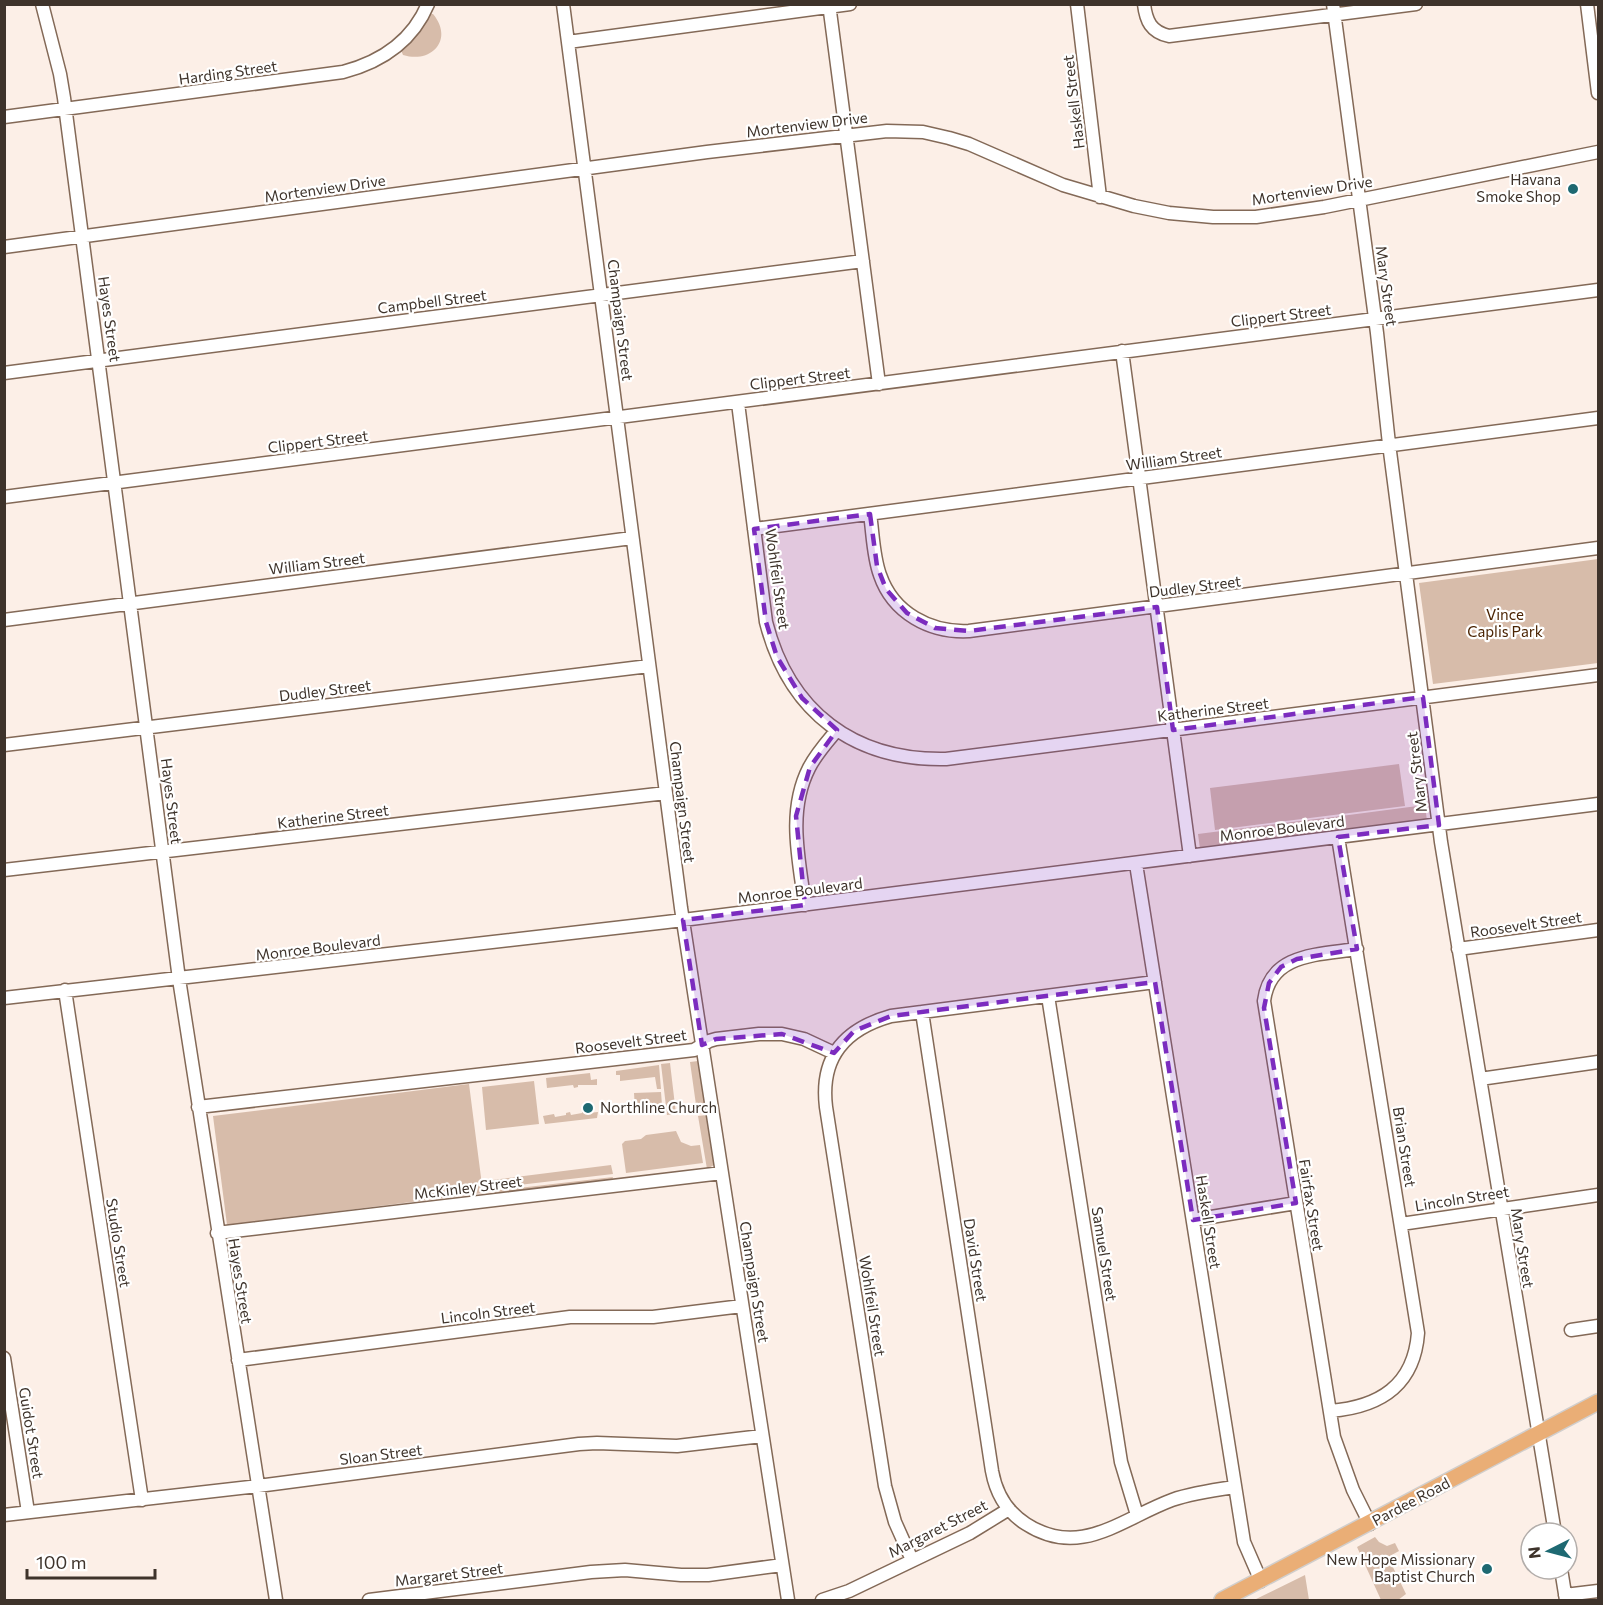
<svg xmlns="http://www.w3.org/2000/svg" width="1603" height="1605" viewBox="0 0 1603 1605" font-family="Commissioner,sans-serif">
	<rect width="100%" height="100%" fill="#fcefe7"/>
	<path fill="#d7bcaa" d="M428,14h5c21,25 -1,50 -30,41l-2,-5z
		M1598,559v104l-165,21 -14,-101z
		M1399,764l6,42 -190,24 -5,-42z
		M1425,805l2,16 -99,12 -2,-15z
		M1324,818l2,15 -126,16 -2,-15z
		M698,1061l8,50 -9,1 -7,-50z
		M670,1063l6,51 -9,1 -6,-51z
		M659,1065l2,24h-4l-2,-12 -35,4v-6h-4v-4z
		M590,1073l1,7 6,-1v6h-19v2l-4,1 -1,-3 -26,3 -1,-10z
		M534,1081l5,43 -53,6 -4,-43z
		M469,1084l14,109 -256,32 -14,-109z
		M661,1092l1,13 -27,4 -1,-16z
		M586,1110l2,3 10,-1 -1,6 -52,6 -2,-8 11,-2 1,3 11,-2v-2l4,-1 1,3 11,-2v-2z
		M707,1115l7,50 -7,4 -9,-53z
		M676,1131l5,11 10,4 9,-1 3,18 -77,10 -4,-29 3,-3 16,-2 5,-4z
		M611,1165l2,9 -119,14 -1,-8z
		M613,1177l-1,3 -116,14 -2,-1 -1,-2z
		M1375,1537l4,5 8,4 8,-3 4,8 -11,6 18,37 -8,6h-17l-24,-53z
		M1305,1575l4,25h-55z"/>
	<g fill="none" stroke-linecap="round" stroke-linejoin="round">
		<g stroke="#836957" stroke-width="15">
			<path id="minor" d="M42,4l18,70 4,24 115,881 97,621
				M563,4l118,904 107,692
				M829,4l50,380
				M1077,4l23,193
				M1144,4c2,17 7,28 25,32l247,-32
				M1333,4l44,329 12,111 52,398 114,691
				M1587,4l11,89
				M568,42l282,-38
				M4,117l339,-45c38,-10 69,-30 85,-68
				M4,247l703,-95 180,-21 36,1 26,6 20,6 94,41 71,21 35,7 44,4h43l68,-10 274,-55
				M1122,351l68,505
				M4,373l859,-112
				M738,403l28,219c23,90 88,139 180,137l652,-84
				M4,497l1594,-207
				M870,514c3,20 3,42 10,61 13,38 50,58 89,56l629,-83
				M754,529l844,-111
				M4,620l628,-82
				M4,745l645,-79
				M1136,864l108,678 17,39
				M4,870l662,-77
				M805,905c-6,-45 -18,-94 4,-137 7,-14 18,-26 28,-38
				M1357,949c-39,6 -87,4 -93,52l70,436 19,53 17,34
				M1458,949l140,-19
				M65,990l77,510
				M1048,996l73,466 16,53
				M4,998l663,-76 931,-118
				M922,1012l70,459c4,22 15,41 34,53 54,35 95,-5 146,-24 20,-7 42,-10 63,-13
				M1480,1079l118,-17
				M198,1107l496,-57 15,-9 7,-2 43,-5h23l22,5 30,14
				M1193,1220l103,-17
				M1401,1224l197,-29
				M217,1233l505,-60
				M1571,1330l27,-4
				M4,1358l24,154
				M238,1360l332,-43h83l89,-11
				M1330,1411c49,-4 84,-25 88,-78l-80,-496
				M4,1515l254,-29 321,-42 18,-1 80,3 85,-10
				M912,1560l-17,-38 -10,-36 -59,-379c-6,-50 19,-78 65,-91l264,-34
				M1561,1569l5,31
				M1565,1595l33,-4
				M369,1600l222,-28 34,-2 56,5h27l74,-10
				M822,1600l27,-9 121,-58 39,-24"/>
		</g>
		<g stroke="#d1cecc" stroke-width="18">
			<path id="major" d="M1222,1600l376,-198"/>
		</g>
		<use href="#minor" stroke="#fff" stroke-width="12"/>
		<use href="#major" stroke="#eaae76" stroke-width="15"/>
	</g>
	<path fill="#7b2cbf" fill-opacity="0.2" stroke="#7b2cbf" stroke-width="4.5" stroke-dasharray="12 8" stroke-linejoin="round" d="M870,514l7,52 9,23 21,24 28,15 34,3 188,-24 16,123 250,-33 16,128 -101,12 19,112 -60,10 -16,8 -12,16 -5,25 32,195 -103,17 -38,-238 -264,34 -37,15 -20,22 -52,-19 -66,5 -14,6 -19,-125 122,-15 -9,-89 14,-49 27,-37 -35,-32 -25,-41 -11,-35 -12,-93z"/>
	<g fill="#1e6972" stroke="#fff" stroke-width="2">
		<circle cx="1573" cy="189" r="6"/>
		<circle cx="588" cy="1108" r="6"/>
		<circle cx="1487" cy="1569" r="6"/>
	</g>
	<g text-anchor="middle" stroke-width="4.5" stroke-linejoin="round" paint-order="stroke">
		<g font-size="15" fill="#3e332b" stroke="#fff">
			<text transform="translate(228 73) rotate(-8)" y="5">Harding Street</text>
			<text transform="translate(1074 102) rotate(-97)" y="5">Haskell Street</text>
			<text transform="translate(807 125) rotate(-7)" y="5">Mortenview Drive</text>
			<text transform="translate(325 189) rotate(-8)" y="5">Mortenview Drive</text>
			<text transform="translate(1312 191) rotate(-9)" y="5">Mortenview Drive</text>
			<text transform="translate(1386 286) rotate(82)" y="5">Mary Street</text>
			<text transform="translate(432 302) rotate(-7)" y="5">Campbell Street</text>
			<text transform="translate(1281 316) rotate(-7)" y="5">Clippert Street</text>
			<text transform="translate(109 319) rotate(82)" y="5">Hayes Street</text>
			<text transform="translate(620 320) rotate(83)" y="5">Champaign Street</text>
			<text transform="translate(800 379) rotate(-7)" y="5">Clippert Street</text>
			<text transform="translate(318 442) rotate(-7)" y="5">Clippert Street</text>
			<text transform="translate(1174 459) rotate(-8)" y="5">William Street</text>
			<text transform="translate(317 564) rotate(-7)" y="5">William Street</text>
			<text transform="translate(777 579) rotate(82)" y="5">Wohlfeil Street</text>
			<text transform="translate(1195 587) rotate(-7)" y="5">Dudley Street</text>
			<text transform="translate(325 691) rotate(-7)" y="5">Dudley Street</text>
			<text transform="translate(1213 710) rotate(-7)" y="5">Katherine Street</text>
			<text transform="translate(1417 772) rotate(-97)" y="5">Mary Street</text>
			<text transform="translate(171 801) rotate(83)" y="5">Hayes Street</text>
			<text transform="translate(682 802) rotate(83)" y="5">Champaign Street</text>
			<text transform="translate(333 817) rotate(-7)" y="5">Katherine Street</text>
			<text transform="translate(1282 829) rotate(-7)" y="5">Monroe Boulevard</text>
			<text transform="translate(800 891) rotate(-7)" y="5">Monroe Boulevard</text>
			<text transform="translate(1526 925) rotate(-8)" y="5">Roosevelt Street</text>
			<text transform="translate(318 948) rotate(-7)" y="5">Monroe Boulevard</text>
			<text transform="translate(631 1042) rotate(-7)" y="5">Roosevelt Street</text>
			<text transform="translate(1404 1147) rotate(81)" y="5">Brian Street</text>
			<text transform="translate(468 1188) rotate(-7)" y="5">McKinley Street</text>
			<text transform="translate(1462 1199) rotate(-9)" y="5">Lincoln Street</text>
			<text transform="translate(1311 1205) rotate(81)" y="5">Fairfax Street</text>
			<text transform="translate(1208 1222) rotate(81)" y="5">Haskell Street</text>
			<text transform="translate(118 1243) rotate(81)" y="5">Studio Street</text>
			<text transform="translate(1522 1248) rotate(81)" y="5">Mary Street</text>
			<text transform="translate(1104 1254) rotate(81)" y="5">Samuel Street</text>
			<text transform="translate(975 1260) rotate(81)" y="5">David Street</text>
			<text transform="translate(240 1281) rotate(81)" y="5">Hayes Street</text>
			<text transform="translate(754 1282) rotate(81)" y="5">Champaign Street</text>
			<text transform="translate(872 1306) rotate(81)" y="5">Wohlfeil Street</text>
			<text transform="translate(488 1313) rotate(-7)" y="5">Lincoln Street</text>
			<text transform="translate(31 1433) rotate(81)" y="5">Guidot Street</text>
			<text transform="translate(381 1455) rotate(-7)" y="5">Sloan Street</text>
			<text transform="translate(1411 1502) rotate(-28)" y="5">Pardee Road</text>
			<text transform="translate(938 1529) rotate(-27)" y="5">Margaret Street</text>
			<text transform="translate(449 1575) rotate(-7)" y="5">Margaret Street</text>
		</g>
		<g font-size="15" fill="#3e332b" stroke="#fff" text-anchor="end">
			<text x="1561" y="185">Havana<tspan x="1561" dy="17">Smoke Shop</tspan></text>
			<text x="600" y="1113" text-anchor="start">Northline Church</text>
			<text x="1475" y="1565">New Hope Missionary<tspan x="1475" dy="17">Baptist Church</tspan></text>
		</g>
		<g font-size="15" fill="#4b2403" stroke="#fff">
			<text x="1505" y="620">Vince<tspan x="1505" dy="17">Caplis Park</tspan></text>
		</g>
	</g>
	<rect width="1603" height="1605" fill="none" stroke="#3e332b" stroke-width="12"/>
	<g transform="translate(1549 1551) rotate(264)"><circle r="28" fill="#ffffff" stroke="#b2adaa" stroke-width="1.5"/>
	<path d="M0-4.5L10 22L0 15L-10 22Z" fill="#1e6972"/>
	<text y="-9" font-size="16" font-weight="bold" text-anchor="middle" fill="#3e332b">N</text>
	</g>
	<path d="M27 1569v9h128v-9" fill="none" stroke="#3e332b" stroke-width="3"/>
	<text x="36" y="1569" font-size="18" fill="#3e332b" stroke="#ffffff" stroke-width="4.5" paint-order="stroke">100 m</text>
</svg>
